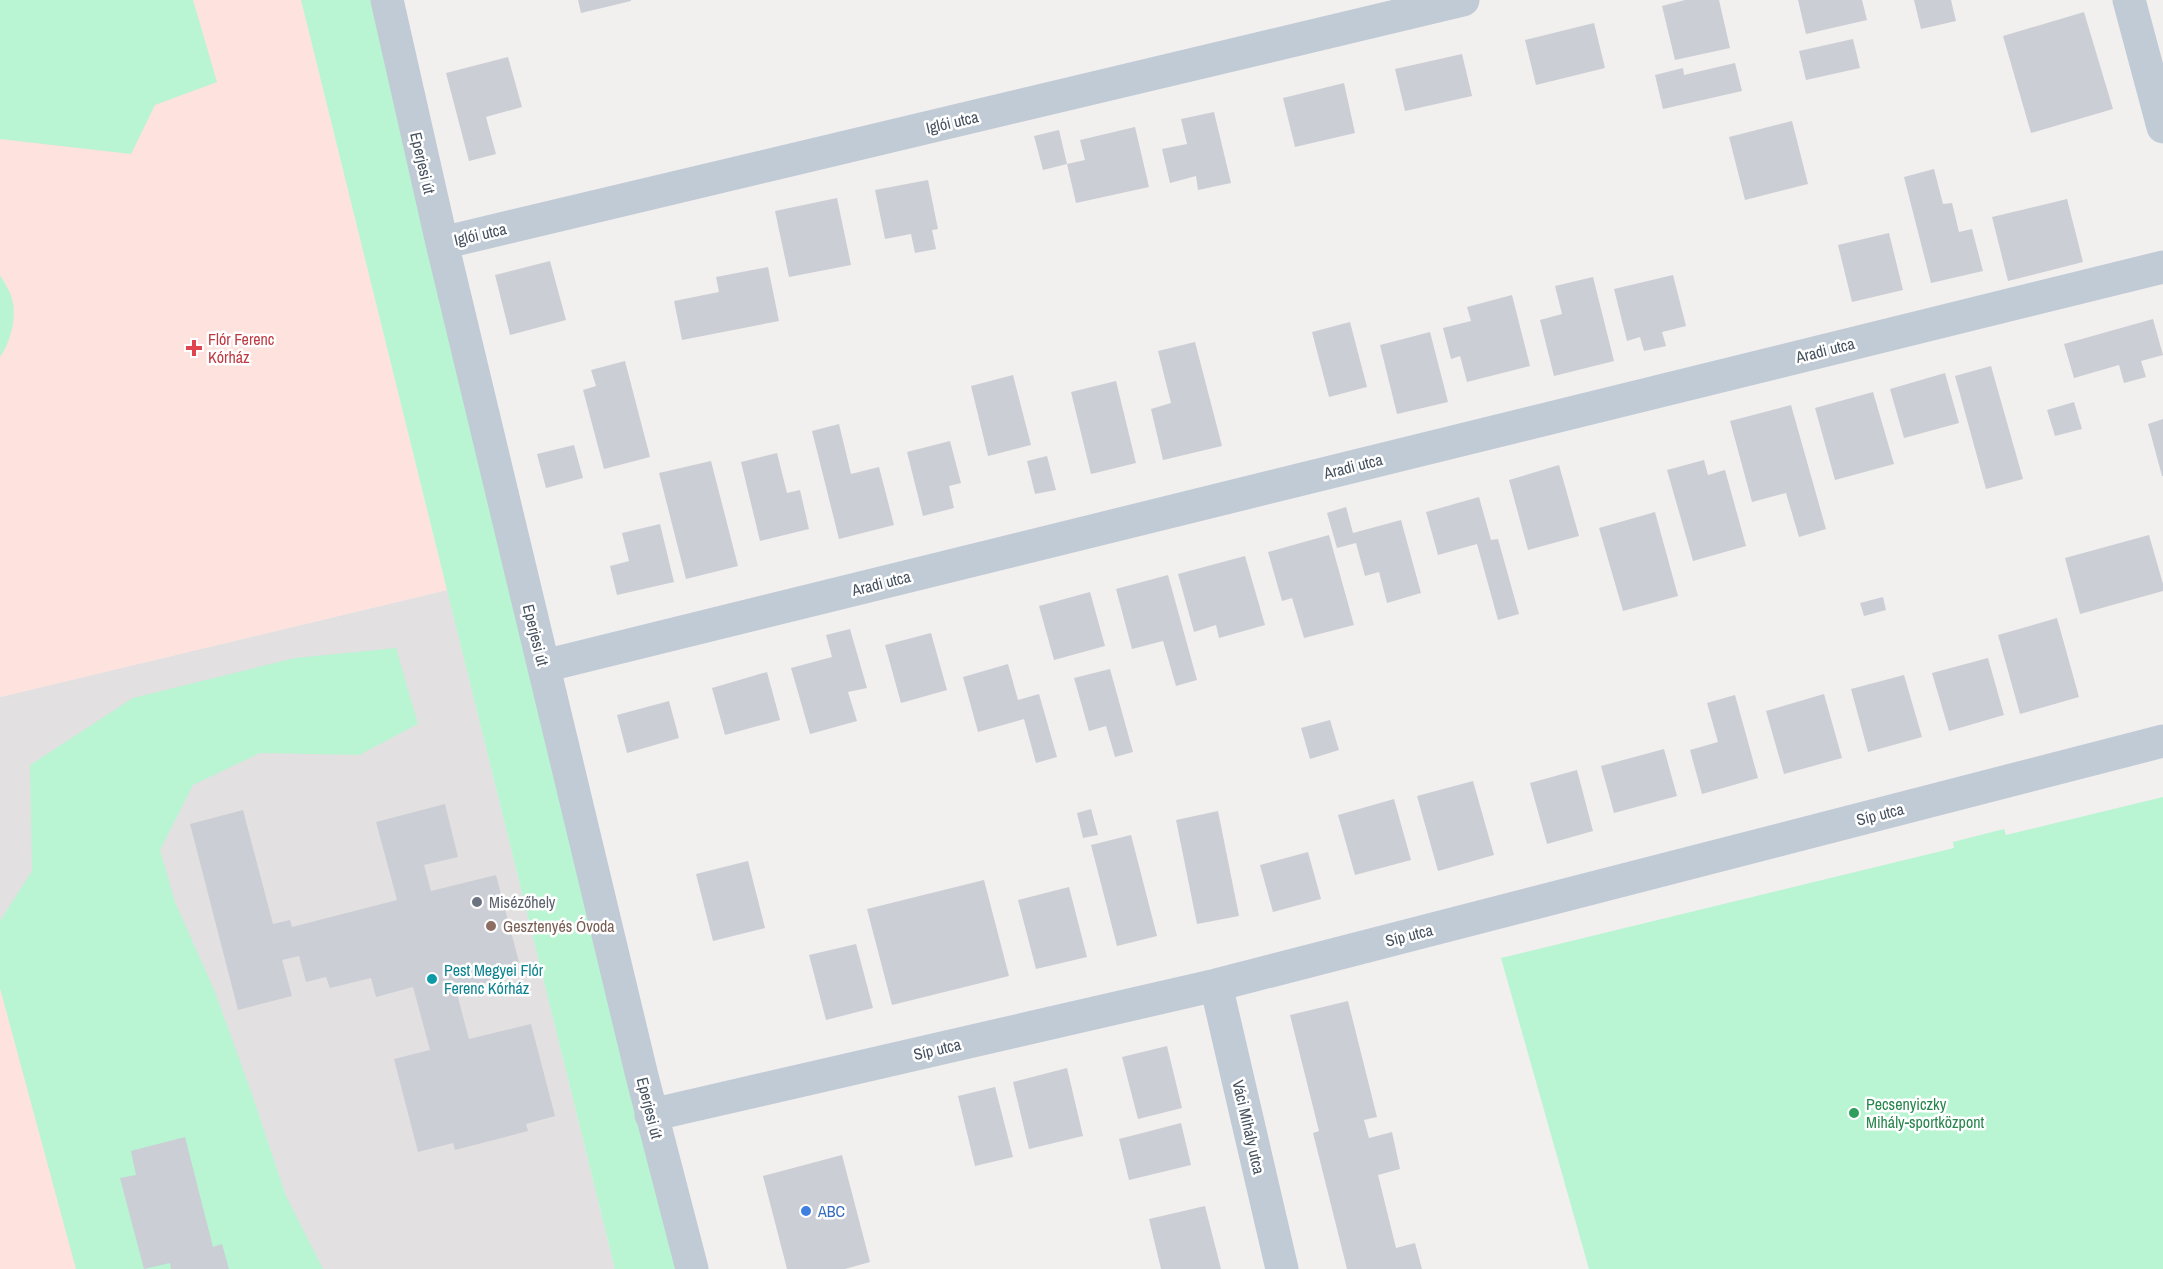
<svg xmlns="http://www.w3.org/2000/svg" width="2163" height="1269" viewBox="0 0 2163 1269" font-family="'Archivo Narrow',sans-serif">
	<rect width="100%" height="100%" fill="#f2efef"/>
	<path fill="#e3e0e1" d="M447,590l168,679h-539l-76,-281v-291z"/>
	<path fill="#fde2dd" d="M0,0h301l146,590 -447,107z
		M0,988l76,281h-76z"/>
	<path fill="#b9f4d3" d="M0,0h193l24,82 -62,23 -24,49 -131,-15z
		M301,0h100l278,1269h-64z
		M0,275c4,7 9,14 11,21 7,18 0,46 -11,61z
		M396,648l22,76 -59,31 -99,-2 -67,32 -33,65 15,52 40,90 38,105 33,99 37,73h-247l-76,-281v-67l32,-50 -2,-106 103,-67 162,-40z
		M2163,797v472h-574l-88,-311 453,-110 -1,-6 51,-13 2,6z"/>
	<path fill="#cbced4" d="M578,0h53v1l-50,12z
		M1685,0h34l11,48 -55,12 -13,-54z
		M1798,0h64l5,20 -61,14z
		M1914,0h37l5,21 -35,8z
		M2084,12l29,97 -82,24 -28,-97z
		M1594,23l11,45 -69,17 -11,-45z
		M1853,39l7,29 -54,12 -7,-29z
		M1462,54l10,42 -67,15 -10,-42z
		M508,57l14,50 -36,10 10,37 -27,7 -23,-88z
		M1735,63l7,28 -79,18 -8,-34 28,-7 1,7z
		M1344,83l11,50 -60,14 -12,-49z
		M1214,112l17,71 -33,7 -2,-14 -26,7 -8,-34 25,-5 -6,-25z
		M1792,121l16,63 -63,16 -16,-63z
		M1135,127l14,60 -73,16 -9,-39 18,-4 -5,-20z
		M1059,130l8,34 -24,6 -9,-34z
		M1934,169l9,35 9,-1 7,29 13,-3 11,42 -52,12 -27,-106z
		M928,180l10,49 -6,1 4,19 -21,4 -4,-19 -26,5 -10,-49z
		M837,198l14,67 -62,12 -14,-66z
		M2067,199l16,63 -75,19 -16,-64z
		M1889,233l14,57 -51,12 -14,-57z
		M550,261l16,59 -56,15 -15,-60z
		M768,267l11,54 -97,19 -8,-39 45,-9 -3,-15z
		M1673,275l13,51 -24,6 4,14 -22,5 -4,-14 -13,4 -13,-52z
		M1593,277l21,84 -60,15 -14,-56 22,-6 -7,-28z
		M1512,295l18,71 -63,16 -7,-26 -9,3 -8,-31 28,-7 -4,-14z
		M2153,319l10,36 -22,6 5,16 -22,6 -5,-18 -45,13 -10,-34z
		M1350,322l17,65 -38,10 -17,-65z
		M1430,332l18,70 -51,12 -17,-69z
		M1195,342l27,104 -59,14 -12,-51 20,-6 -13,-52z
		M625,361l25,96 -46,12 -21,-79 13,-4 -5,-16z
		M1991,366l32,113 -37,10 -31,-113z
		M1945,373l14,50 -55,15 -14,-49z
		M1013,375l18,70 -43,11 -17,-70z
		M1116,381l20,82 -45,11 -20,-82z
		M1873,392l21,72 -59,16 -20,-72z
		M2074,402l8,27 -27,7 -8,-26z
		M1791,405l35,124 -27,8 -13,-44 -34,9 -22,-81z
		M2163,419v57h-1l-14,-52z
		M839,424l12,50 28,-7 15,58 -55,14 -27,-108z
		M950,441l11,42 -12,3 5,22 -31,8 -16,-64z
		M574,445l9,33 -37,10 -9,-34z
		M777,453l10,40 13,-3 9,39 -49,12 -19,-79z
		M1047,456l9,34 -21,4 -8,-33z
		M1704,460l4,15 17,-5 21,76 -53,15 -26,-91z
		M711,461l27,105 -52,13 -27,-106z
		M1559,465l20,71 -51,14 -19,-70z
		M1479,497l12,43 7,-1 21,75 -21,6 -21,-76 -39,11 -12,-43z
		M1346,507l7,26 48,-13 20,73 -34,10 -8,-31 -14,4 -9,-33 -19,5 -10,-35z
		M1655,512l23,84 -55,15 -24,-83z
		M660,524l14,58 -57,13 -7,-29 19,-5 -7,-28z
		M1329,535l25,90 -50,13 -12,-40 -10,3 -14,-49z
		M2149,535l14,49v7l-83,23 -15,-56z
		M1245,556l20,69 -46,13 -3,-13 -22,7 -16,-58z
		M1168,575l29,105 -21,6 -13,-45 -31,8 -16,-60z
		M1090,592l15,54 -51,14 -15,-54z
		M1883,597l3,13 -22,6 -4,-13z
		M2057,618l22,79 -59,17 -22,-79z
		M850,629l17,59 -19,4 9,29 -47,13 -19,-66 41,-11 -6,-22z
		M931,633l16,57 -46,13 -16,-58z
		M1988,658l16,57 -55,16 -17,-58z
		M1008,664l10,36 21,-6 18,63 -21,6 -12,-44 -46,13 -15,-55z
		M1110,669l23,83 -18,5 -9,-31 -17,5 -15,-53z
		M767,672l13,48 -55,15 -13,-47z
		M1904,675l18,62 -54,15 -17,-63z
		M1824,694l18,64 -58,16 -18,-63z
		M1735,695l23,83 -56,16 -12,-44 28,-8 -11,-39z
		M669,701l10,37 -52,15 -10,-38z
		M1330,720l9,30 -29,9 -9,-31z
		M1664,749l13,47 -63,17 -13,-47z
		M1577,770l16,61 -46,13 -17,-61z
		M1473,781l21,74 -56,16 -21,-75z
		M1394,799l17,61 -56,15 -17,-60z
		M445,804l13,53 -34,8 7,26 65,-16 23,87 -30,7 3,12 -36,9 13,49 62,-15 24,92 -29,8 2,7 -73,19 -2,-7 -35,9 -24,-93 36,-9 -17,-63 -37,10 -5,-19 -41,10 -4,-11 -20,5 -7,-26 -17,4 10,36 -54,14 -48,-186 53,-14 30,114 17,-4 2,7 105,-27 -21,-78z
		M1091,809l7,26 -15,3 -6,-25z
		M1218,811l21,105 -42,8 -21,-104z
		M1131,835l26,101 -40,10 -26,-101z
		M1308,852l13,47 -48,13 -13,-47z
		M748,861l17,67 -52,13 -17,-67z
		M984,880l25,96 -117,29 -25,-96z
		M1069,887l18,70 -51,12 -18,-69z
		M856,944l17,64 -47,12 -17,-65z
		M1348,1001l29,116 -13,3 5,18 23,-6 8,37 -22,6 18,73 19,-5 7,26h-75l-34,-136 6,-2 -29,-116z
		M1167,1046l15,62 -44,11 -16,-62z
		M1067,1068l16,68 -54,13 -16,-67z
		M995,1087l18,70 -38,9 -17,-70z
		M1181,1123l10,42 -62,15 -10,-41z
		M185,1137l28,110 9,-3 7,25h-58l-1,-6 -26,6 -24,-91 16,-3 -5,-24z
		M842,1155l28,107 -25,7h-58l-24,-93z
		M1205,1206l16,63h-60l-12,-50z"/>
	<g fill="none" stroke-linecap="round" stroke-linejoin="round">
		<path stroke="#c1cbd6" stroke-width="33" d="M387,0l55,243 200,833 50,193
			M2129,0l34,127
			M442,243l1021,-243
			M544,666l1619,-399
			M1216,985l66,284
			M651,1115l565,-130 947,-244"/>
	</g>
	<path fill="#e0444e" stroke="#fff" stroke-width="2" d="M191 339h6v6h6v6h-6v6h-6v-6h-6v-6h6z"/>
	<circle fill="#6b7280" stroke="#fff" stroke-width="2" cx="477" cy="902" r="6"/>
	<circle fill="#8d6e63" stroke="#fff" stroke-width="2" cx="491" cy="926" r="6"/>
	<circle fill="#0f9aa8" stroke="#fff" stroke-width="2" cx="432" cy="979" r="6"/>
	<circle fill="#2e9e5b" stroke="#fff" stroke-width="2" cx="1854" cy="1113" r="6"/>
	<circle fill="#3f7fe0" stroke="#fff" stroke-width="2" cx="806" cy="1211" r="6"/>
	<g text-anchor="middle" stroke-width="5" stroke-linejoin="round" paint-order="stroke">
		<g font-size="16" fill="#45515f" stroke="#fff">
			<text transform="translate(952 122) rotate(-13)" y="6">Iglói utca</text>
			<text transform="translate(423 163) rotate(77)" y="6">Eperjesi út</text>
			<text transform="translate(480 234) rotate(-13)" y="6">Iglói utca</text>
			<text transform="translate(1825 350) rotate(-14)" y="6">Aradi utca</text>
			<text transform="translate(1353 466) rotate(-14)" y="6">Aradi utca</text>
			<text transform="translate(881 583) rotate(-14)" y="6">Aradi utca</text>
			<text transform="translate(536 635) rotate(76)" y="6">Eperjesi út</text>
			<text transform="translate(1880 814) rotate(-14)" y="6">Síp utca</text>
			<text transform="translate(1409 935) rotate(-14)" y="6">Síp utca</text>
			<text transform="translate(937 1049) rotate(-13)" y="6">Síp utca</text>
			<text transform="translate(650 1108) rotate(76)" y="6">Eperjesi út</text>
			<text transform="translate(1249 1127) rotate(77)" y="6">Váci Mihály utca</text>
		</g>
		<g font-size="16" fill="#be3a42" stroke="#fff" text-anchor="start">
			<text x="208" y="345">Flór Ferenc<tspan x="208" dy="18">Kórház</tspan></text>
		</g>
		<g font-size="16" fill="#5b616d" stroke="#fff" text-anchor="start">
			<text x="489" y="908">Misézőhely</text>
		</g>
		<g font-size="16" fill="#785e54" stroke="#fff" text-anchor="start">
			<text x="503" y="932">Gesztenyés Óvoda</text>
		</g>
		<g font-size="16" fill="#0d838f" stroke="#fff" text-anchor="start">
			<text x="444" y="976">Pest Megyei Flór<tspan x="444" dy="18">Ferenc Kórház</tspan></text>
		</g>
		<g font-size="16" fill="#27864d" stroke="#fff" text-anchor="start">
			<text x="1866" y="1110">Pecsenyiczky<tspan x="1866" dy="18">Mihály-sportközpont</tspan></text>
		</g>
		<g font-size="16" fill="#366cbe" stroke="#fff" text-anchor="start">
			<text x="818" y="1217">ABC</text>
		</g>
	</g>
</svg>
